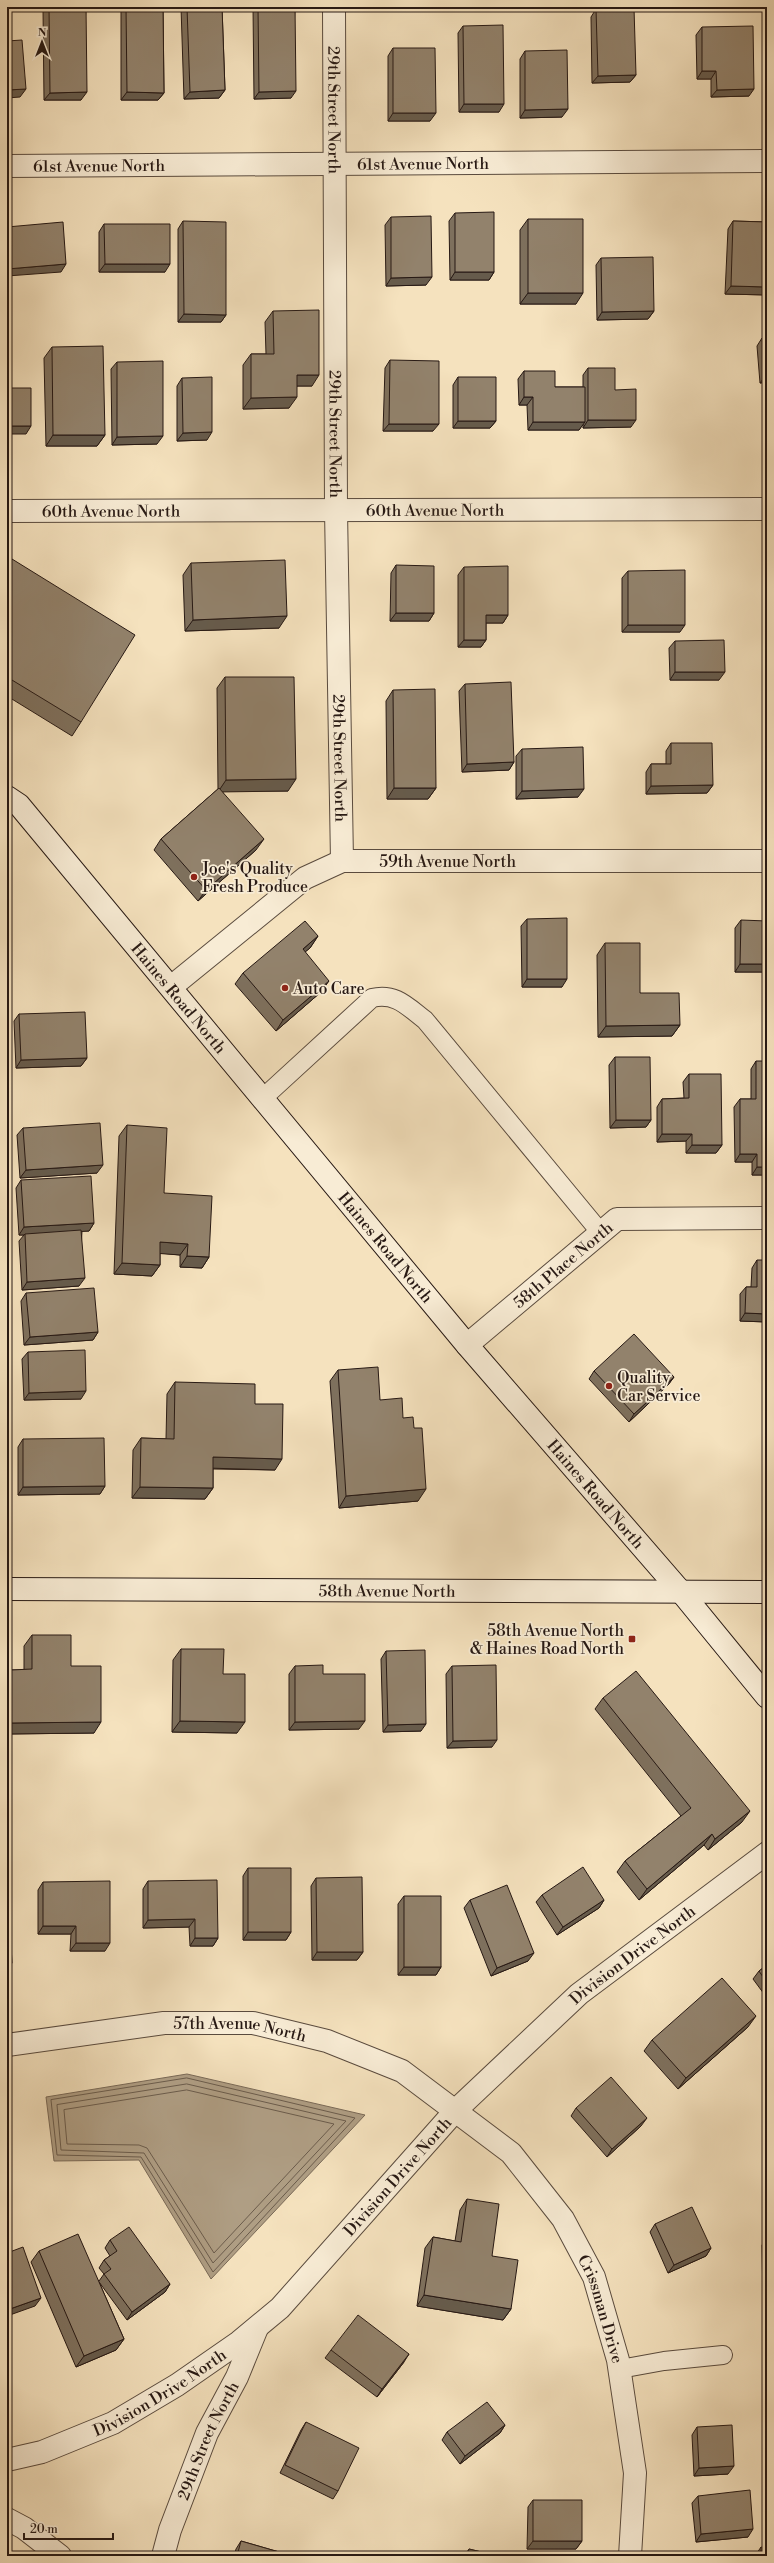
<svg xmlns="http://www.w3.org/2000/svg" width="774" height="2563" viewBox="0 0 774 2563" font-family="'Libre Bodoni',serif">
	<rect width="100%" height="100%" fill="#f5e2be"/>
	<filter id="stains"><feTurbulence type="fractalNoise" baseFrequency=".005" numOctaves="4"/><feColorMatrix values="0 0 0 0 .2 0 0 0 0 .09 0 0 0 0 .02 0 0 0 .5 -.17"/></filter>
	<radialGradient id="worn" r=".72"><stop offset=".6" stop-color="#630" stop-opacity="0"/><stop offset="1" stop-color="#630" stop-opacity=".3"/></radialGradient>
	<path fill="#af9e84" stroke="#796957" d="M187,2074l178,41 -154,164 -72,-119 -85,1 -8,-64z"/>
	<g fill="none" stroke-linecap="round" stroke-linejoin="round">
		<path stroke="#6b5c4c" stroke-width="1" d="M187,2078l168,40 -142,154 -72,-115 -84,-2 -6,-55z
			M187,2084l159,37 -133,142 -69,-110 -83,-3 -4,-45z
			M187,2090l147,34 -120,129 -67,-105 -8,-3 -72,-1 -3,-34z"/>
		<g stroke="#5a4b3e" stroke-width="20">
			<path id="lane" d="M263,1098l109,-100c23,-6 36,9 53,22l176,213
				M620,2369l44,-8 59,-6"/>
		</g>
		<g stroke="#5a4b3e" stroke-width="24">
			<g id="street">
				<path id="s1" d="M334,7l2,503 6,351"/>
				<path id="s2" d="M7,166l760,-5"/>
				<path id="s3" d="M7,511l760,-2"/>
				<path id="s4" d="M171,987l134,-109 37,-17h425"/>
				<path id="s5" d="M467,1345l150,-126 150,-1"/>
				<path id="s6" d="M7,2045l157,-22h89l74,18 75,30 109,82 52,66 31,58 24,83 17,113 -5,83"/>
				<path id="s7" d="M7,2460l35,-8 71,-29 64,-38 62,-43 41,-34 176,-198 123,-116 188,-141"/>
				<path d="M7,2519l17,9 36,28"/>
				<path id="s8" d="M163,2556l7,-26 37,-97 30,-56 20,-49"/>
			</g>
		</g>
		<g stroke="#271914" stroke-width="24">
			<g id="secondary">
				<path id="s9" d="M7,797l12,8 448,540 215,248 85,104"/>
				<path id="s10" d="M7,1589l760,3"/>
			</g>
		</g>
		<use href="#lane" stroke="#f8ecd5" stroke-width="18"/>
		<use href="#street" stroke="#f8ecd5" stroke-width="22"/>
		<use href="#secondary" stroke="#f8ecd5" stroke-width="22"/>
	</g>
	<path fill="#7e705d" stroke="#271914" d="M45,7h41l-5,93h-37l-1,-91z
		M121,7h42l1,86 -6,7h-37z
		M181,7h41l3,83 -6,8 -35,1z
		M253,7h42l-4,91 -37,1z
		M596,9l40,66 -6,7 -38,1 -1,-66z
		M463,26l36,86h-40l-1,-79z
		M702,27l47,69 -38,1v-18h-14l-1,-44z
		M393,48l37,73h-42v-65z
		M525,51l37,66 -42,1v-59z
		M455,213l39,59 -5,8h-39l-1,-59z
		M391,217l35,68 -40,1 -1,-61z
		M528,219l48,85h-56v-74z
		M183,221l43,94 -5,7h-43v-93z
		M733,221l34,1v73l-42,-1 3,-65z
		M104,224l61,48h-66v-40z
		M601,258l53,53 -6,8 -51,1 -1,-55z
		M273,311l39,75h-15l-8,22 -46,1v-44l8,-11h15l-1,-32z
		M767,337v45l-7,1 -3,-37 5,-8z
		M52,347l53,88 -8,11h-51l-2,-88z
		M390,360l43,71h-50l2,-63z
		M117,362l40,82 -45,1 -1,-76z
		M588,368l27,22 16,37 -48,1v-4l-4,6h-51l-1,-25h-8l-1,-26 6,-8 31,16h28v-12z
		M458,377l38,44 -6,7h-37v-43z
		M182,378l25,62 -30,1v-55z
		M12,559l69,163 -9,14 -65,-40v-130z
		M191,563l88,65 -94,3 -2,-56z
		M396,565l38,48 -5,8h-39l1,-48z
		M464,567l44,48 -5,8h-17v17l-5,7h-23v-72z
		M628,571l52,61h-58v-54z
		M675,641l44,39h-49l-1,-32z
		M225,677l63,114h-66l34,59 -58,51 -44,-51 7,-11 57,-50 -1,-101z
		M465,684l49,78 -5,8 -47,2 -3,-81z
		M393,690l43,98 -8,11h-41l-1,-98z
		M671,743l42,42 -6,8 -61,1v-22l5,-8h15v-13z
		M522,749l56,48 -62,2v-43z
		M527,919l35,68h-40l-1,-61z
		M741,920l26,52h-32v-44z
		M318,936l-8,12 -5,4 16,40 -45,39 -41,-47 8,-11z
		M605,943l35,50 40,32 -8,11 -74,1 -1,-82z
		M19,1014l68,44 -6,8 -65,2 -2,-47z
		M615,1057l36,63 -5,7 -36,1 -1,-63z
		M756,1061l11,114h-15v-13h-17l-1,-55 6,-8h11v-30z
		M689,1074l33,71 -6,8h-30v-12l-29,1v-35l5,-8 22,-1 -1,-16z
		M127,1125l37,68 45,64 -7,11 -22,-1v-12l-20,-2v12l-8,11 -38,-2 5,-138z
		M23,1128l74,45 -77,5 -3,-43z
		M21,1180l73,43 -5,8h-7l-3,55 -57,4 -3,-49 5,-6h-5l-3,-47z
		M757,1260l10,62 -27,-1v-27l6,-7h5l1,-19z
		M26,1293l72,39 -5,8 -69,5 -3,-44z
		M28,1352l53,47 -57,1 -2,-41z
		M338,1370l42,30 23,18 15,83 -79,7 -9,-127z
		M594,1371l80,6 -6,8 -39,37 -40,-43z
		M175,1382l80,22 20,66 -62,-1v19l-8,11 -73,-1 1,-48 8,-12 25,1 1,-45z
		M23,1439l82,47 -5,8 -82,1v-48z
		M32,1635l39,31 23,67 -87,1v-58l4,-6h13v-24z
		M181,1649l42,25 14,59 -65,-1 1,-72z
		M386,1651l35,80 -38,1 -2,-73z
		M295,1666l28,8 36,55 -70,1v-56z
		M452,1666l40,81 -45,1 -1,-74z
		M603,1698l139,124 -34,28 -4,-5 -65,55 -22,-28 8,-11 56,-45 -86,-107z
		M248,1868l43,64 -5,8h-43v-64z
		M316,1878l47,74 -6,8h-45l-1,-74z
		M148,1881l70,57 -5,8h-23l-1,-19 -46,1v-39z
		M43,1882l62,69h-35l1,-17h-33v-44z
		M542,1895l62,5 -5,8 -42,27 -21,-33z
		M404,1896l37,71 -5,8h-38v-71z
		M470,1900l58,61 -37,15 -27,-68z
		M767,1965v33l-14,-19 6,-8z
		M748,2027l-70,62 -34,-38 8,-11z
		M576,2108l65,18 -34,31 -36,-41z
		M467,2199l25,57 19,53 -8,11 -86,-14 8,-58 8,-11 22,4 5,-31z
		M655,2224l56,24 -5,8 -38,17 -18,-41z
		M767,2238v119h-3l-2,-112z
		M110,2240l60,44 -5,8 -38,28 -28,-38 25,57 -8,11 -40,17 -45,-105 8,-11 60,30 5,-7 -5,-6 5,-8 6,-4 -5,-8z
		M331,2350l73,12 -27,35 -52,-39z
		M306,2422l32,69 -5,8 -53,-26 21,-43z
		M505,2425l-5,8 -40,31 -18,-24 5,-8z
		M697,2427l31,47 -34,2 -2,-41z
		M698,2496l50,41 -52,5 -4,-39z
		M533,2500l49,41 -6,8h-49l1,-42z
		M241,2541l52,15h-59l2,-7z
		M761,2547l6,9h-12z
		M469,2549l29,7h-34z"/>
	<path fill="#665b4c" stroke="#271914" d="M702,71h14l-5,8h-14z
		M636,75l-6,7 -38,1 6,-7z
		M26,89l-6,8 -13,1v-8z
		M754,89l-5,7 -38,1 6,-7z
		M225,90l-6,8 -35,1 6,-7z
		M296,91l-5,7 -37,1 5,-7z
		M87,92l-6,8h-37l6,-7z
		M127,92l37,1 -6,7h-37z
		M464,104h40l-5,8h-40z
		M568,109l-6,8 -42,1 5,-8z
		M393,113h43l-6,8h-42z
		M66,264l-5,8 -54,4v-7z
		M105,264h65l-5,8h-66z
		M455,272h39l-5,8h-39z
		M432,277l-6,8 -40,1 5,-8z
		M731,286l36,1v8l-42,-1z
		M528,293h55l-7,11h-56z
		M654,311l-6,8 -51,1 5,-8z
		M184,314l42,1 -5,7h-43z
		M297,375h22l-7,11h-23z
		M766,375h1v7l-7,1z
		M297,397l-8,11 -46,1 8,-11z
		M524,397h9l-6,8h-8z
		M588,420h48l-5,7 -48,1z
		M458,421h38l-6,7h-37z
		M533,422h52l-6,8h-51z
		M389,424h50l-6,7h-50z
		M7,426h24l-5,8h-19z
		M212,432l-5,8 -30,1 6,-8z
		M53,435h52l-8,11h-51z
		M163,436l-6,8 -45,1 5,-8z
		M396,613h38l-5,8h-39z
		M486,615h22l-5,8h-22z
		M287,616l-8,12 -94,3 8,-11z
		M628,625h57l-5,7h-58z
		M464,640h22l-5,7h-23z
		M675,672h50l-6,8h-49z
		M514,762l-5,8 -47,2 5,-8z
		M296,779l-8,12 -70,1 8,-12z
		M713,785l-6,8 -61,1 5,-8z
		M394,788h42l-8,11h-41z
		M584,789l-6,8 -62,2 6,-8z
		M264,839l-8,11 -58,51 8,-11z
		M318,936l-8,12 -15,12 8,-11z
		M740,964h27v8h-32z
		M527,979h40l-5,8h-40z
		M329,981l-8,11 -45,39 7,-11z
		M680,1025l-8,11 -74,1 8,-11z
		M87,1058l-6,8 -65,2 5,-8z
		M616,1120h35l-5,7 -36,1z
		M662,1134h30l-6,7 -29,1z
		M692,1145h30l-6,8h-30z
		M740,1154h17l-5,8h-17z
		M103,1165l-6,8 -77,5 6,-8z
		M757,1167h10v8h-15z
		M94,1223l-5,8 -64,4v-1l-1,1h-5l5,-8z
		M160,1242l28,2 -8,11 -27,-2z
		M187,1256l22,1 -7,11 -22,-1z
		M122,1263l38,2 -8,11 -38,-2z
		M85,1278l-6,8 -57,4 5,-8z
		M745,1313l22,1v8l-27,-1z
		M98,1332l-5,8 -69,5 6,-8z
		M674,1377l-6,8 -39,37 5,-8z
		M86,1391l-5,8 -57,1 5,-7z
		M213,1457l69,2 -7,11 -69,-2z
		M105,1486l-5,8 -82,1 5,-8z
		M140,1487l73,1 -8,11 -73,-1z
		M426,1489l-8,12 -79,7 7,-12z
		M180,1721l65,1 -8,11 -65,-1z
		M365,1721l-6,8 -70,1 6,-8z
		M101,1722l-7,11 -87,1v-5l4,-6z
		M426,1724l-5,7 -38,1 5,-7z
		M497,1740l-5,7 -45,1 6,-7z
		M750,1811l-8,11 -34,28 7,-11z
		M712,1834l-8,11 -65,55 8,-11z
		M604,1900l-5,8 -42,27 6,-8z
		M195,1919l-6,8 -46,1 5,-8z
		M43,1926h33l-5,8h-33z
		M248,1932h43l-5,8h-43z
		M195,1938h23l-5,8h-23z
		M76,1943h34l-5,8h-35z
		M317,1952h46l-6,8h-45z
		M534,1953l-6,8 -37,15 6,-8z
		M7,1963h5l-5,7z
		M404,1967h37l-5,8h-38z
		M756,2016l-8,11 -70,62 8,-11z
		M647,2118l-6,8 -34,31 5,-8z
		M711,2248l-5,8 -38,17 6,-8z
		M170,2284l-5,8 -38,28 5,-8z
		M424,2295l87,14 -8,11 -86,-14z
		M41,2298l-6,8 -28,10v-6z
		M124,2339l-8,11 -40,17 8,-11z
		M767,2353v4h-3z
		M409,2354l-5,8 -27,35 5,-8z
		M505,2425l-5,8 -40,31 5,-8z
		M734,2466l-6,8 -34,2 5,-8z
		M753,2529l-5,8 -52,5 5,-8z
		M533,2541h49l-6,8h-49z"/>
	<path fill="#92826c" stroke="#271914" d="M49,7h37l1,85 -37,1z
		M126,7h37l1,86 -37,-1z
		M187,7h35l3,83 -35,2z
		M258,7h37l1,84 -37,1z
		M634,8l2,67 -38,1 -2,-67z
		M503,25l1,79h-40l-1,-78z
		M753,26l1,63 -37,1 -1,-19h-14v-44z
		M22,40l4,49 -19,1v-49z
		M393,48h42l1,65h-43z
		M567,50l1,59 -43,1v-59z
		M494,212v60h-39v-59z
		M431,216l1,61 -41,1v-61z
		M528,219h55v74h-55z
		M183,221l43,1v93l-42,-1z
		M733,221l34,1v65l-36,-1z
		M63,222l3,42 -59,5v-42z
		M104,224h66v40h-65z
		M653,257l1,54 -52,1 -1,-54z
		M319,310v65h-22v22l-46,1v-44h23l-1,-43z
		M767,337v38h-1l-4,-37z
		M103,346l2,89h-52l-1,-88z
		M390,360l49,1v63h-50z
		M163,361v75l-46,1v-75z
		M588,368h27v22l21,-1v31h-48z
		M524,371h31v16h30v35h-52v-25h-9z
		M212,377v55l-29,1 -1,-55z
		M458,377h38v44h-38z
		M7,388h24v38h-24z
		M12,559l123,76 -54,87 -74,-45v-109z
		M285,560l2,56 -94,4 -2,-57z
		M396,565l38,1v47h-38z
		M508,566v49h-22v25h-22v-73z
		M685,570v55h-57v-54z
		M724,640l1,32h-50v-31z
		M225,677h69l2,102 -70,1z
		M511,682l3,80 -47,2 -2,-80z
		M435,689l1,99h-42l-1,-98z
		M671,743h41l1,42 -62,1v-22h20z
		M583,747l1,42 -62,2v-42z
		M219,788l45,51 -58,51 -45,-51z
		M567,918v61h-40v-60z
		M741,920l26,1v43h-27z
		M305,921l13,15 -15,13 26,32 -46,39 -40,-47z
		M605,943h35v50h39l1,32 -74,1z
		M85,1012l2,46 -66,2 -2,-46z
		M615,1057h35l1,63h-35z
		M756,1061h11v106h-10v-13h-17v-55h16z
		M689,1074h32l1,71h-30v-11h-30v-35l27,-1z
		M100,1123l3,42 -77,5 -3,-42z
		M127,1125l40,3 -3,65 48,3 -3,61 -22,-1 1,-12 -28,-2v23l-38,-2z
		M91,1176l3,47 -70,4 -3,-47z
		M81,1230l4,48 -58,4 -2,-48z
		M757,1260h10v54l-22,-1 1,-26h11z
		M94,1288l4,44 -68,5 -4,-44z
		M634,1334l40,43 -40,37 -40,-43z
		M85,1350l1,41 -57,2 -1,-41z
		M378,1367l2,33 22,-2 1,20 10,-1 1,11h8l4,61 -80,7 -8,-126z
		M175,1382l80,2v20h28l-1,55 -69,-2v31l-73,-1 1,-49 33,1z
		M104,1438l1,48 -82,1v-48z
		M32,1635h39v31h30v56l-90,1v-53l21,-1z
		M181,1649h43l-1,25h22v48l-65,-1z
		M425,1650l1,74 -38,1 -2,-74z
		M323,1665v9h42v47l-70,1v-56z
		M496,1665l1,75 -44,1 -1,-75z
		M636,1671l114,140 -35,28 -3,-5 -65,55 -22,-28 66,-53 -88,-110z
		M583,1867l21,33 -41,27 -21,-32z
		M248,1868h43v64h-43z
		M362,1877l1,75h-46l-1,-74z
		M217,1880l1,58h-23v-19l-47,1v-39z
		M110,1881v62h-34v-17h-33v-44z
		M507,1885l27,68 -37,15 -27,-68z
		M7,1893h1l4,70h-5z
		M404,1896h37v71h-37z
		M767,1965v18l-8,-12z
		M722,1978l34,38 -70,62 -34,-38z
		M611,2077l36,41 -35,31 -36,-41z
		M467,2199l32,5 -7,52 26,4 -7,49 -87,-14 9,-58 28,5z
		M692,2207l19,41 -37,17 -19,-41z
		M129,2227l41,57 -38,28 -28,-38 7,-5 -7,-9 13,-9 -7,-11z
		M78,2234l46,105 -40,17 -45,-105z
		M23,2247l18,51 -34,12v-57z
		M358,2315l51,39 -27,35 -51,-39z
		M7,2385l3,9h-3z
		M487,2402l18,23 -40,31 -18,-24z
		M306,2422l53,26 -21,43 -53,-26z
		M732,2425l2,41 -35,2 -2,-41z
		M750,2490l3,39 -52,5 -3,-38z
		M533,2500h49v41h-49z
		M241,2541l52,15h-56z
		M761,2547l6,1v8h-6z
		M469,2549l29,7h-31z"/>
	<g fill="#8f2418" stroke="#f8ecd5" stroke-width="1.5">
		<circle cx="194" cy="877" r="4"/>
		<circle cx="285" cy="988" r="4"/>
		<circle cx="609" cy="1386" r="4"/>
		<rect x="628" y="1635" width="8" height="8" rx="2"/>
	</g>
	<g text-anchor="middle" stroke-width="3.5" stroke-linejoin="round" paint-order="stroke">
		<g font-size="16" fill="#271914" stroke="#f8ecd5">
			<text dy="6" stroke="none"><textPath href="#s1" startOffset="103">29th Street North</textPath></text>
			<text dy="6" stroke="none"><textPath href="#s2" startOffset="416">61st Avenue North</textPath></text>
			<text dy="6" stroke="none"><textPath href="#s2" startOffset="92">61st Avenue North</textPath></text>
			<text dy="6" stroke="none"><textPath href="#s1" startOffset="427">29th Street North</textPath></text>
			<text dy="6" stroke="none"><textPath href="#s3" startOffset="428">60th Avenue North</textPath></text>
			<text dy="6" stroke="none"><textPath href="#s3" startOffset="104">60th Avenue North</textPath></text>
			<text dy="6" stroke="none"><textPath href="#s1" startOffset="751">29th Street North</textPath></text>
			<text dy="6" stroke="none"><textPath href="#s4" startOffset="319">59th Avenue North</textPath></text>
			<text dy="6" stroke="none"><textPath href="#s9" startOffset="265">Haines Road North</textPath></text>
			<text dy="6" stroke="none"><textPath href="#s9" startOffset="589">Haines Road North</textPath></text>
			<text dy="6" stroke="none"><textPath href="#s5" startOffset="125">58th Place North</textPath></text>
			<text dy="6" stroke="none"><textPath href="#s9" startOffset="913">Haines Road North</textPath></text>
			<text dy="6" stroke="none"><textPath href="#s10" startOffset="380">58th Avenue North</textPath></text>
			<text dy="6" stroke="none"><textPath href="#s7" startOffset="816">Division Drive North</textPath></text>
			<text dy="6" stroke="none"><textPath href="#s6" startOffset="235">57th Avenue North</textPath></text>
			<text dy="6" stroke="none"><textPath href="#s7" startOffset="492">Division Drive North</textPath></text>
			<text dy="6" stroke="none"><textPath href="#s6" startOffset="723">Crissman Drive</textPath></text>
			<text dy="6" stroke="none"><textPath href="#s7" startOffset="168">Division Drive North</textPath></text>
			<text dy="6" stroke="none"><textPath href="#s8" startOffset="124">29th Street North</textPath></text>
		</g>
		<g font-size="16" fill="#271914" stroke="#f8ecd5" text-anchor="start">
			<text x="202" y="874">Joe's Quality<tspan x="202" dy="18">Fresh Produce</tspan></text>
			<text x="293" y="994">Auto Care</text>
			<text x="617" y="1383">Quality<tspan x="617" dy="18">Car Service</tspan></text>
			<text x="624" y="1636" text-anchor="end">58th Avenue North<tspan x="624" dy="18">&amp; Haines Road North</tspan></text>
		</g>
	</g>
	<rect width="774" height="2563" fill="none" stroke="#f5e2be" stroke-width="24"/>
	<rect x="8" y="8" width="758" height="2547" fill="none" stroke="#271914" stroke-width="2"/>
	<rect x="12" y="12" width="750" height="2539" fill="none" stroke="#271914"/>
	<g transform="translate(42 42)" stroke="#f8ecd5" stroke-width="3" paint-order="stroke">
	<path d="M0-3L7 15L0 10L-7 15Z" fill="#271914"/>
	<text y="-6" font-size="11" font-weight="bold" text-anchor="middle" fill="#271914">N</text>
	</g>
	<path d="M24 2533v6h89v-6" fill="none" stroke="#271914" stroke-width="2"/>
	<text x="30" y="2533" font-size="12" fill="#271914" stroke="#f8ecd5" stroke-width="3" paint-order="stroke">20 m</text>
	<rect width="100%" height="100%" filter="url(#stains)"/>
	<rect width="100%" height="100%" fill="url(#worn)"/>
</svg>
